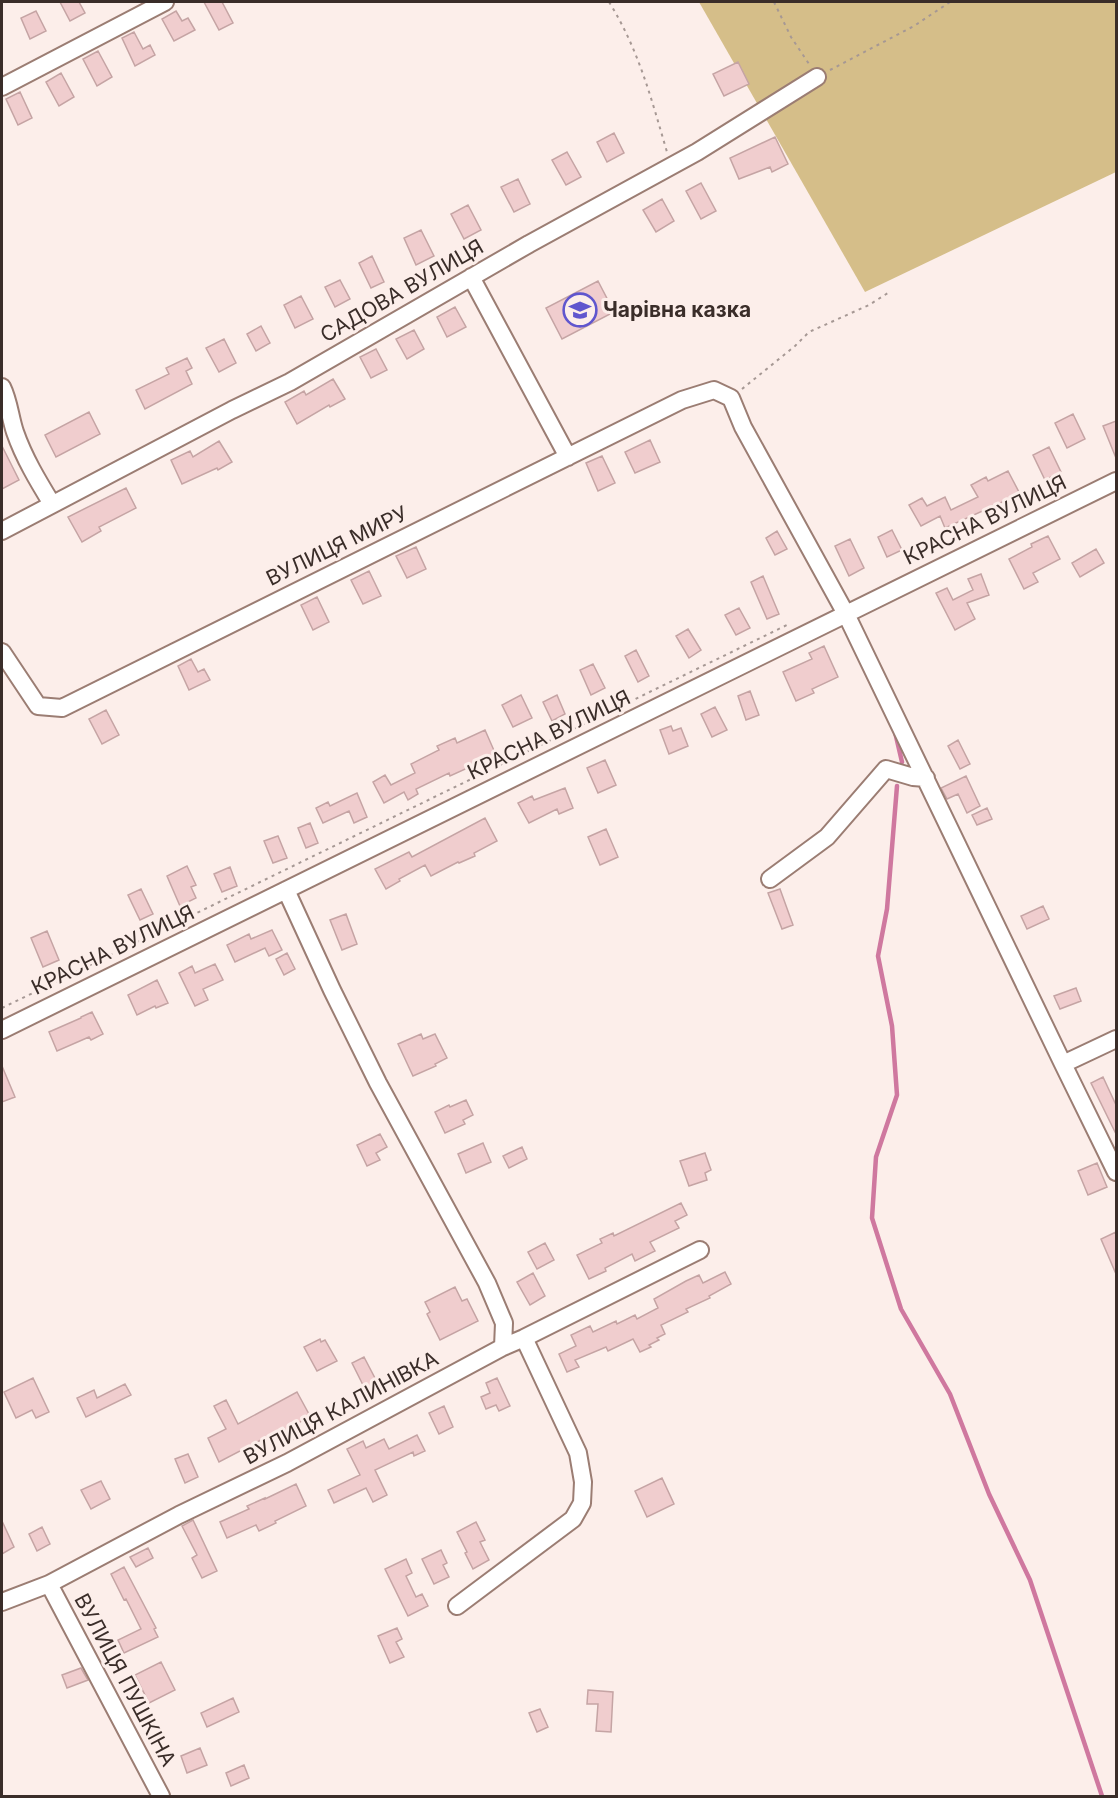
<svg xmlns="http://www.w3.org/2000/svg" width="1118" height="1798" viewBox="0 0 1118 1798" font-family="Inter,sans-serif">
	<rect width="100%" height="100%" fill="#fceeea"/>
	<path fill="#d5be89" d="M699,2h417v170l-251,120z"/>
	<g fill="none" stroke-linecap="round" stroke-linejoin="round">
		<path stroke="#cf789f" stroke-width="4.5" d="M895,732l7,30
			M897,786l-10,123 -9,47 14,70 5,69 -21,62 -4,61 29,91 49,85 39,100 41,86 72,216"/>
	</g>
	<path fill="#f0cdce" stroke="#c5a4a4" stroke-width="1.5" d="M60,2h19l6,11 -15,8z
		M204,2h18l11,21 -14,7z
		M36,11l10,20 -16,8 -9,-21z
		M176,11l6,10 6,-3 7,12 -21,11 -12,-22z
		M134,32l9,17 7,-4 5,10 -20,11 -13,-28z
		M98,51l14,26 -15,9 -14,-27z
		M738,62l11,22 -25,12 -11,-22z
		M61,73l13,24 -15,9 -13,-24z
		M20,92l12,26 -14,7 -12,-26z
		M614,133l10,20 -17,9 -10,-20z
		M775,137l13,27 -16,8 -2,-5 -31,12 -9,-21z
		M567,152l14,25 -15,8 -14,-25z
		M518,179l12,25 -16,8 -13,-25z
		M701,183l15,28 -15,8 -15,-28z
		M662,199l12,22 -18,11 -13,-22z
		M468,205l13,25 -17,9 -13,-25z
		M421,230l13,26 -18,9 -12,-27z
		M372,256l12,26 -13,6 -12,-25z
		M340,280l10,19 -15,8 -10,-20z
		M598,281l16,31 -52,27 -16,-31z
		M301,296l12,23 -18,9 -11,-23z
		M455,307l11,20 -19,10 -10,-20z
		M261,326l9,17 -14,8 -9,-17z
		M414,330l10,19 -17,10 -11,-20z
		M224,339l12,24 -17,9 -13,-24z
		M376,349l11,21 -16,8 -11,-21z
		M187,358l5,10 -6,3 6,13 -47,25 -9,-19 33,-16 -3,-6z
		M333,379l12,20 -15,8 -1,-2 -32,19 -12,-22 19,-11 2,4z
		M89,412l11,22 -44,23 -11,-22z
		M1073,414l12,25 -18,9 -12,-25z
		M1116,421v37l-13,-32z
		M650,440l10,22 -25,11 -10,-21z
		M219,441l13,21 -14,8 -1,-2 -35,16 -11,-24 19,-9 3,6z
		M2,446l17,34 -17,9z
		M1049,447l12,25 -16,8 -12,-25z
		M602,456l13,27 -17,8 -12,-28z
		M1008,471l12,23 -75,34 -5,-12 -19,10 -12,-21 13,-7 5,8 18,-9 6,13 27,-13 -7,-12 15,-8 2,4z
		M126,488l10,20 -37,19 2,4 -19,11 -14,-25z
		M892,530l10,20 -15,7 -9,-20z
		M777,531l10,18 -12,6 -9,-17z
		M1048,536l12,23 -27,14 5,9 -14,7 -15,-30 23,-12 -1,-3z
		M850,539l14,29 -15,8 -14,-30z
		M416,547l10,22 -19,9 -11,-22z
		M1096,549l8,14 -24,14 -8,-14z
		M369,571l12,25 -18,8 -12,-24z
		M981,574l8,21 -22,8 8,16 -20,11 -19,-37 11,-5 6,12 20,-10 -5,-11z
		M763,576l16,38 -12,5 -16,-37z
		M317,597l12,25 -16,8 -12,-25z
		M739,608l11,20 -14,7 -11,-20z
		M688,629l13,21 -12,8 -13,-22z
		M824,646l14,31 -26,12 2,4 -18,8 -13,-29 29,-13 -3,-6z
		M636,650l13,26 -11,6 -13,-26z
		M191,659l7,13 6,-3 6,11 -21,10 -11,-24z
		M593,664l12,24 -14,7 -11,-25z
		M750,691l9,24 -13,5 -8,-24z
		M521,695l11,23 -19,9 -11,-22z
		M557,695l8,19 -13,7 -9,-19z
		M715,707l12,23 -15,7 -11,-23z
		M106,710l13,25 -17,9 -13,-25z
		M671,726l2,5 8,-3 7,18 -19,8 -9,-24z
		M485,730l11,25 -46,21 -1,-3 -33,16 2,5 -10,6 -4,-8 -20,11 -11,-21 12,-7 6,10 24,-12 -4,-9 28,-14 -2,-4 18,-8 2,5z
		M958,740l12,24 -10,5 -12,-23z
		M605,760l11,25 -18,8 -11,-25z
		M966,776l14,30 -13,7 -9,-19 -11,5 -6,-11z
		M565,788l8,20 -14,6 -2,-5 -28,14 -11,-20 14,-7 2,4z
		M357,793l10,24 -13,6 -5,-12 -26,12 -7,-15 12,-6 2,4z
		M987,808l5,11 -15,6 -5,-10z
		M485,818l12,23 -23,12 1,3 -16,7 -1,-1 -27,14 -6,-11 -26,14 1,2 -14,8 -11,-20 34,-17 3,5z
		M310,823l8,20 -12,5 -8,-20z
		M606,829l12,28 -18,8 -12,-28z
		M278,836l9,22 -14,5 -9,-22z
		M187,866l9,19 -5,2 5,11 -16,8 -13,-30z
		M230,867l7,19 -15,6 -8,-18z
		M141,889l12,25 -13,6 -12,-25z
		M780,889l13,36 -11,4 -14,-36z
		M1043,906l6,13 -22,10 -6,-13z
		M346,914l11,30 -15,6 -12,-30z
		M272,930l10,20 -13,6 -4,-8 -30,14 -8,-17 22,-11 2,5z
		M47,931l12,29 -16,7 -12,-29z
		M287,953l8,16 -11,6 -8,-16z
		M215,964l8,16 -20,9 5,11 -13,6 -16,-33 13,-7 3,7z
		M157,980l11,23 -12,5 -1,-2 -18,9 -9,-20z
		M1076,988l5,13 -21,8 -6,-13z
		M92,1012l11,22 -12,6 -2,-3 -32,14 -8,-19 32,-14v-1z
		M421,1034l2,5 12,-5 12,24 -12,6 1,2 -23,10 -15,-32z
		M2,1066l13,31 -13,5z
		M1103,1077l13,28v29l-25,-51z
		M466,1100l7,15 -10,5 2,4 -20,9 -10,-21 14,-7 1,2z
		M380,1134l7,13 -11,6 4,7 -13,6 -10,-21z
		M483,1143l8,19 -25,11 -8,-19z
		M522,1147l5,12 -18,9 -6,-12z
		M705,1153l6,17 -6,3 2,7 -18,6 -9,-25z
		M1097,1163l10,24 -19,8 -10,-24z
		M681,1203l6,12 -12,6 4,7 -29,14 5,9 -20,10 -3,-7 -27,14 1,3 -17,8 -12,-24 25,-12 -2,-4 13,-6 1,3z
		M1116,1232v42l-15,-35z
		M545,1243l9,17 -17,9 -9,-17z
		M725,1272l6,12 -22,12 1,2 -24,11 2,3 -27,13 4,9 -8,4 2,2 -10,5 2,2 -11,5 -7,-13 -25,12 -2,-4 -31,13 4,7 -12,5 -8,-18 17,-8 -5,-11 19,-9 3,6 23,-11 1,3 18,-9 2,4 21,-11 -4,-9 32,-18 13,-6 4,8z
		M533,1273l12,23 -15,9 -13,-23z
		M455,1287l7,14 5,-2 11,22 -38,19 -13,-26 3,-2 -5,-10z
		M320,1339l1,3 4,-2 12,21 -20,10 -13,-24z
		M364,1357l13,25 -12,7 -13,-26z
		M33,1378l16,34 -13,6 -4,-8 -16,8 -12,-26z
		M497,1378l13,28 -11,5 -3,-6 -10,4 -5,-12 9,-4 -4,-10z
		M125,1384l6,11 -45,22 -9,-19 17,-8 3,8z
		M297,1392l13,24 -15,9 5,11 -10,5 -6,-13 -65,34 -11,-24 18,-9 -12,-23 12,-6 12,24z
		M444,1406l9,21 -14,7 -10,-21z
		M417,1435l8,16 -11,5 -1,-4 -38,18 12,25 -14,7 -7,-14 -32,15 -6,-13 32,-15 -13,-26 16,-8 3,7 18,-9 5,10z
		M188,1454l10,23 -13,6 -10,-24z
		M662,1478l12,26 -27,13 -12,-26z
		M101,1481l9,18 -19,10 -10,-19z
		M296,1484l10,22 -31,15 1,2 -17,8 -3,-6 -29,13 -7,-16 29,-13 -2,-3 18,-8v1z
		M193,1520l24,51 -15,7 -10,-20 5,-3 -15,-29z
		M2,1521l12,26 -12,7z
		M476,1522l9,18 -5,2 9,18 -16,9 -8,-16 2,-1 -10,-20z
		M42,1527l8,17 -13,7 -8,-17z
		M148,1548l5,10 -17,9 -6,-10z
		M441,1550l6,13 -4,2 6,12 -15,7 -12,-25z
		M406,1559l6,14 -6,3 10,21 6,-3 6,12 -20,10 -23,-47z
		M124,1567l32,61 -2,1 4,8 -34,16 -6,-13 23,-11 -15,-30 -2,1 -13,-26z
		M397,1628l5,11 -6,3 8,15 -14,6 -12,-27z
		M161,1662l14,28 -26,13 -14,-28z
		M81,1668l7,12 -21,8 -5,-13z
		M588,1690l25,2 -2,40 -15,-1 2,-27h-11z
		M233,1698l6,14 -32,15 -6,-14z
		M540,1709l8,18 -11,5 -8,-19z
		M200,1748l7,17 -20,8 -6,-17z
		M244,1765l5,13 -18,8 -5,-13z"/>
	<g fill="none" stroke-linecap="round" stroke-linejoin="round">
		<g stroke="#9b7d73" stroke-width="20">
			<path id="minor" d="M2,87l163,-85
				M471,277l97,180
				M2,387c7,14 8,30 13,45 9,26 23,49 37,72
				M2,531l230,-121 58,-28 239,-138 168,-92 120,-75
				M2,652l36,54 24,2 620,-308 32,-10 17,8 12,29 103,187 217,450 53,108
				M770,879l57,-42 59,-68 27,8 13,1
				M286,890l46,100 46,93 109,200 17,40 -1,24
				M2,1030l1114,-549
				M1063,1064l53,-25
				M49,1584l112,212
				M2,1602l47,-18 130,-69 108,-52 216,-116 21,-9 176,-88
				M457,1606l116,-87 9,-16 1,-21 -5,-29 -54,-115"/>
		</g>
		<path stroke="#a69894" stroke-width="2" stroke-dasharray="3 4.5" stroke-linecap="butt" d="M609,2c30,48 42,96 58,150
			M774,2l17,35 18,27
			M830,70l84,-44 36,-24
			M742,389l53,-43 14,-14 60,-27 22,-14
			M2,1008l787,-384"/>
		<use href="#minor" stroke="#fff" stroke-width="16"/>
	</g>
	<defs>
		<g id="school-ring" transform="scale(1.725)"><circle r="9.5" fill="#fceeea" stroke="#6056ce" stroke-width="1.5"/><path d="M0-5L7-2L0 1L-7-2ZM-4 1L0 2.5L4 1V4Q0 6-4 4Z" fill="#6056ce"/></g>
	</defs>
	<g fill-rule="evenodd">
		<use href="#school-ring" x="580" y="310"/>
	</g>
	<g text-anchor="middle" stroke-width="6" stroke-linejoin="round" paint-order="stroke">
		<g font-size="21" fill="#3a2d29" stroke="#fceeea">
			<text transform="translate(402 291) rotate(-30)" y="7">САДОВА ВУЛИЦЯ</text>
			<text transform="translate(985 520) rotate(-26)" y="7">КРАСНА ВУЛИЦЯ</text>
			<text transform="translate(337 546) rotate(-26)" y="7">ВУЛИЦЯ МИРУ</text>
			<text transform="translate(549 735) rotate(-26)" y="7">КРАСНА ВУЛИЦЯ</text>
			<text transform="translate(113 950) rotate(-26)" y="7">КРАСНА ВУЛИЦЯ</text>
			<text transform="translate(341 1408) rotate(-28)" y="7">ВУЛИЦЯ КАЛИНІВКА</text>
			<text transform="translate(125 1680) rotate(62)" y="7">ВУЛИЦЯ ПУШКІНА</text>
		</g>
		<g font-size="21" font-weight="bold" fill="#3a2d29" stroke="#fceeea" text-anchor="start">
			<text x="603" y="317">Чарівна казка</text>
		</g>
	</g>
	<rect width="1118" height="1798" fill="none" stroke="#3a2d29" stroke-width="6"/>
</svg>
